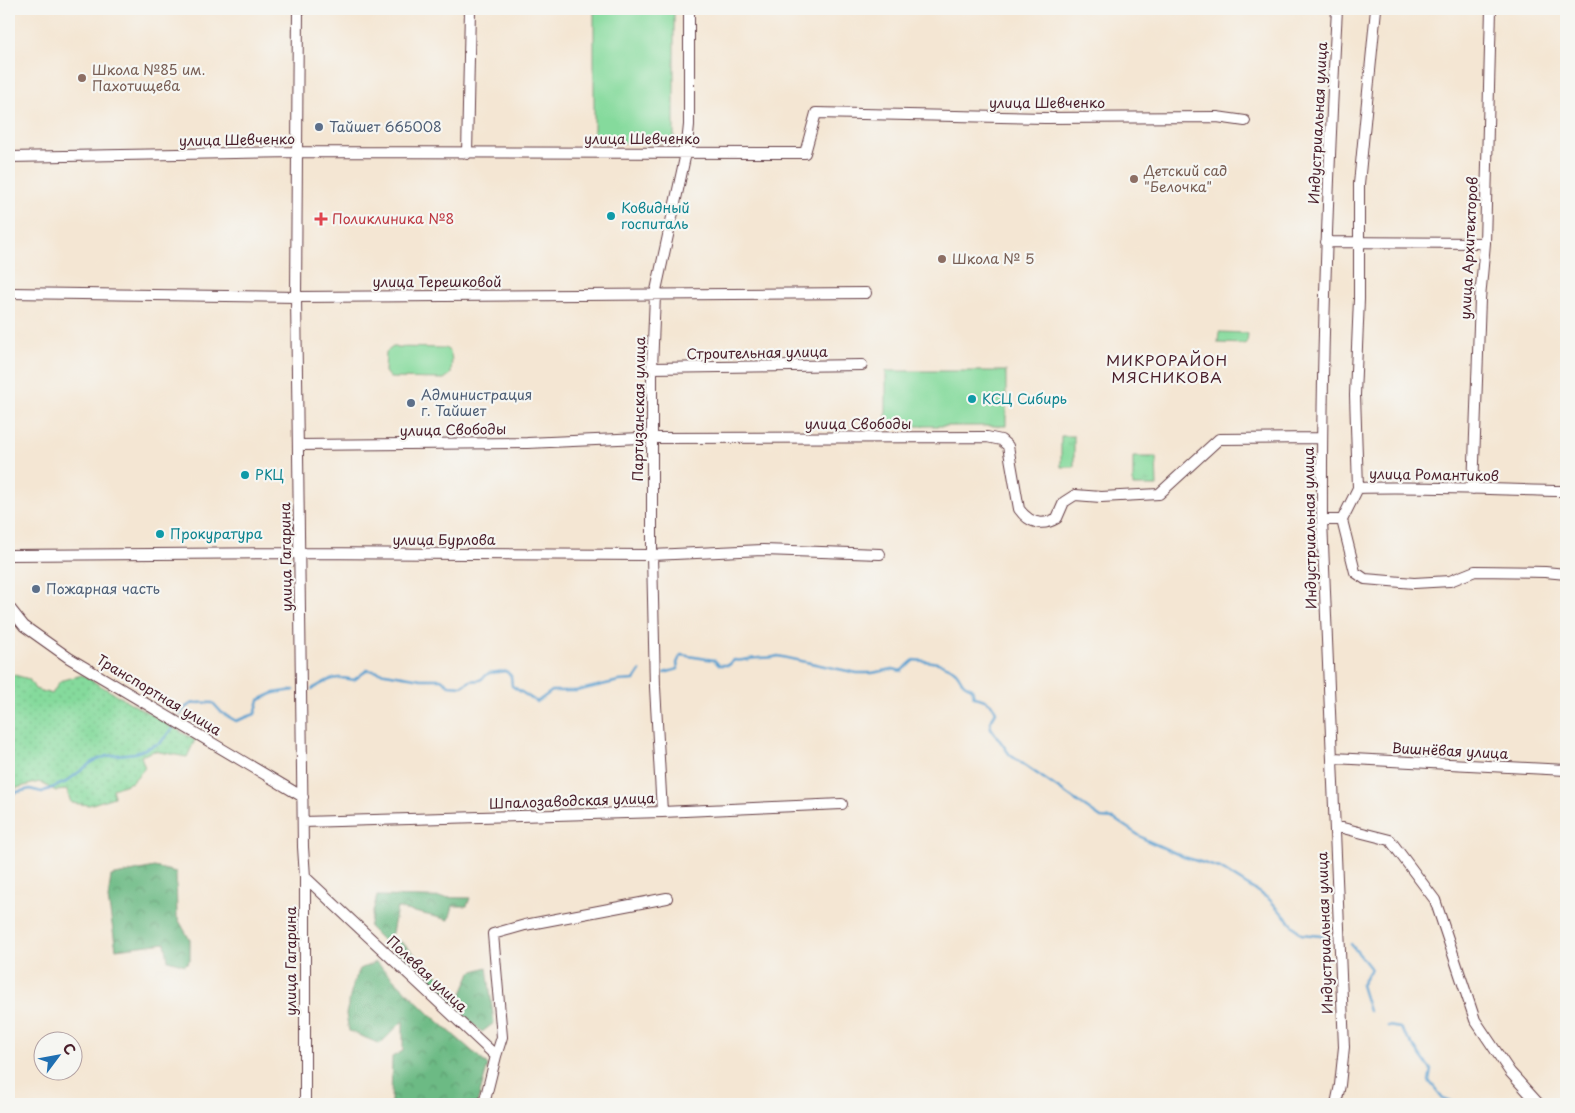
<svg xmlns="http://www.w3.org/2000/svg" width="1575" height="1113" viewBox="0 0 1575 1113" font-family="'Playpen Sans',sans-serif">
	<defs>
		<pattern id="grass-dots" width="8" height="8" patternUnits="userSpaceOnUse" patternTransform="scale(1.25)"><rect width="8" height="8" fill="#85da9c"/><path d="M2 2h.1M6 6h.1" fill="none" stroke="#74bb87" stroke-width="1.8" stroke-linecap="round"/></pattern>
		<pattern id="forest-crowns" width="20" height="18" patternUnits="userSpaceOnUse" patternTransform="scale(1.25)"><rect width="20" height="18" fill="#6cba84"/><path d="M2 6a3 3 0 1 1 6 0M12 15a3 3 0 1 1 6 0" fill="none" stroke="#5b976c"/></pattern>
		<pattern id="park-tufts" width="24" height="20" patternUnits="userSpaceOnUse" patternTransform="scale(1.25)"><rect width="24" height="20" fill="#85da9c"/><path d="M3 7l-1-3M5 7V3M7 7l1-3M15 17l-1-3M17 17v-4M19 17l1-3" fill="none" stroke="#74bb87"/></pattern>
	</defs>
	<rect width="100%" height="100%" fill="#f6f6f2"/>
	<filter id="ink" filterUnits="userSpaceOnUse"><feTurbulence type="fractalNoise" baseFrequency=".02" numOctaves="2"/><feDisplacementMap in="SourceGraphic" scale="10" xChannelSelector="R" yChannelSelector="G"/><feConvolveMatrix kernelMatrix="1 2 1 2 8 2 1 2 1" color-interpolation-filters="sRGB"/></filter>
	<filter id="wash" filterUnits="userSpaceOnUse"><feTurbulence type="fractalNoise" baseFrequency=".0096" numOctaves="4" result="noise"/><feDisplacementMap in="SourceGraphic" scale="20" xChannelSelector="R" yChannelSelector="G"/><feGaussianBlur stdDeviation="1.12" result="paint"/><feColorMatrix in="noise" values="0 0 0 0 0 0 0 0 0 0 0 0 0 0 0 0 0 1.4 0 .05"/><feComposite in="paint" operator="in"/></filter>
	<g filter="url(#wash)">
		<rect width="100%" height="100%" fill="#f4e6d3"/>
		<path fill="url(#grass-dots)" stroke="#687c64" d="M11,674l18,5 6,10 17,5 8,-13 22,-6 113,65 -8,17 -33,-6 -13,5 4,12 -13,14 -19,7 1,8 -25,8 -18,-2 -4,-13 -11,1 -17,-9 -30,8v-115z"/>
		<path fill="url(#forest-crowns)" stroke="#5b6c58" d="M154,867l22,5 1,45 13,23v20l-5,5 -17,-5 -3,-17 -49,6 -8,-50 3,-23z
			M377,896l93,2 -3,8h-14l-4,14 -52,-12 -5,25 -8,9 -15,-15z
			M400,941l61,55 10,-24 16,-5 7,56 -12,9 -92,-84z
			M376,962l55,53 57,50 -11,39h-86l1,-47 11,-6v-30l-23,23 -31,-13 -3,-17 7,-30 7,-15z"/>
		<path fill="url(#park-tufts)" stroke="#687c64" d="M1061,436h13v31h-13z
			M1133,457h23l1,29h-24z"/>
		<path fill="#85da9c" stroke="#687c64" d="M594,9h80v134h-80z
			M1219,332l27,1 2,1 -1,9 -2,1 -27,-1z
			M393,347l52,1c10,4 6,17 6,26l-7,5 -54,-1 -5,-6 1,-20z
			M886,371h120v55h-120z"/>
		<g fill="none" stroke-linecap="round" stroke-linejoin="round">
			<path stroke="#5ba0d0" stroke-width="2.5" d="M664,673l14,-4 -1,-6 4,-8 33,5 5,5h10l5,-5c9,2 15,-2 24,-2 8,-1 12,1 20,-2l79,17h15l21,-4 8,2 13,-11c13,1 32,2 42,12 7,8 4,12 16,16l2,9c11,2 18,5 22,15l-6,10 1,6 19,27 91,63 13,1 32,21 38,17 36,11 49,31 32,35 30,3
				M312,689c18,-10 22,-14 42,-9l13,-10 54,9h20l8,6 13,1 8,-5 10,-1 9,-7 17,-2 5,5 1,10 25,16 15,-11h24l43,-10 15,-1 6,-9
				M180,715c8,-15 17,-12 33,-12l9,10 14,8 19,-7 4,-14 15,-7 20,-3
				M9,794l21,-5 12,3 24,-10 26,-20 15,-6 28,-3 25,-10 13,-15
				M1351,944l20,25 -10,16 8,26
				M1388,1026l12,2 31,42 -2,11 14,17 8,3 4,3"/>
		</g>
	</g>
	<g filter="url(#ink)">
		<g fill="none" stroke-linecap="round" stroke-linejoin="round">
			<g stroke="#643d44" stroke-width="12">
				<path id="minor" d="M298,9l-2,288 7,550 2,30v227
					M467,154l3,-145
					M9,157l289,-5 507,1 11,-40 229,5 172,-1 28,4
					M1326,242l159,1
					M9,293l287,4 570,-4
					M652,368l210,-3
					M298,445l229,-2 114,-5 346,-1 14,3 7,6 11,63c10,14 23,18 38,9l7,-16 11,-7 26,2 58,-3 60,-55 103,-1
					M1358,488l-3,-93 4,-96v-115l17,-175
					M1473,489l7,-190 5,-56 6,-234
					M1322,520h20l16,-32c69,-2 139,2 208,3
					M1342,520l13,52 10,7 49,4 36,-2 25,-10 70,1 21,2
					M9,555l290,-2 353,2 111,-5 117,4
					M9,607l15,19 45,32 234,139
					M1333,758l233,12
					M662,812l-7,-125 -3,-132v-187l3,-73 31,-142 3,-28v-116
					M303,822l359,-10 180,-8
					M1335,826l55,14 45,60 40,120 35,52 29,32
					M305,877l191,179 -12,48
					M496,1056l6,-19 -9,-103 32,-9 142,-27
					M1336,1104l4,-19 4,-38 -22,-527c-1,-171 6,-341 15,-511"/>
			</g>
			<use href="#minor" stroke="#fff" stroke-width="10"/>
		</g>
	</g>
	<g fill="#8d6e63" stroke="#f6f6f2" stroke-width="2">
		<circle cx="82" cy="78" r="5"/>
		<circle cx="1134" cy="179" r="5"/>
		<circle cx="942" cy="259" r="5"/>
	</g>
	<g fill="#5c6f8a" stroke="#f6f6f2" stroke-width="2">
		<circle cx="319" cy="127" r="5"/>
		<circle cx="411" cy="403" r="5"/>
		<circle cx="36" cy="589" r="5"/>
	</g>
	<g fill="#0f9aa8" stroke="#f6f6f2" stroke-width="2">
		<circle cx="611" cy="216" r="5"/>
		<circle cx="972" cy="399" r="5"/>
		<circle cx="245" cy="475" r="5"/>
		<circle cx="160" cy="534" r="5"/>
	</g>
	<path fill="#e0444e" stroke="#f6f6f2" stroke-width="2" d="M318.5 211.5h5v5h5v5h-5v5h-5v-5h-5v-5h5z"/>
	<g text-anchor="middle" stroke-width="4.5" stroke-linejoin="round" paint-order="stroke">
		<g font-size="14" fill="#785e54" stroke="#f6f6f2" text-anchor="start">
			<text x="92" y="75">Школа №85 им.<tspan x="92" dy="16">Пахотищева</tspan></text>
			<text x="1144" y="176">Детский сад<tspan x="1144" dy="16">"Белочка"</tspan></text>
			<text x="952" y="264">Школа № 5</text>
		</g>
		<g font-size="14" fill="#4a1f2b" stroke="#f6f6f2">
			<text x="1047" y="108">улица Шевченко</text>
			<text transform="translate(1318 123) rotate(-87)" y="5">Индустриальная улица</text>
			<text x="642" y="144">улица Шевченко</text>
			<text transform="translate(237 140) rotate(-1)" y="5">улица Шевченко</text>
			<text transform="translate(1469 248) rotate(-87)" y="5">улица Архитекторов</text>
			<text x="437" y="287">улица Терешковой</text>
			<text transform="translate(757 353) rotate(-1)" y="5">Строительная улица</text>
			<text transform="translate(639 409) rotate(-89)" y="5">Партизанская улица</text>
			<text x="858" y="429">улица Свободы</text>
			<text transform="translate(453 430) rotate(-1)" y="5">улица Свободы</text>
			<text transform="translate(1434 475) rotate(1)" y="5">улица Романтиков</text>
			<text transform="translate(1310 528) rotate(-91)" y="5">Индустриальная улица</text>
			<text x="444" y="545">улица Бурлова</text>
			<text transform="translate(286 557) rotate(-91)" y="5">улица Гагарина</text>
			<text transform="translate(159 695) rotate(31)" y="5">Транспортная улица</text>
			<text transform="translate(1450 751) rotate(3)" y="5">Вишнёвая улица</text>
			<text transform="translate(572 801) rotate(-2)" y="5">Шпалозаводская улица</text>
			<text transform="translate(1325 933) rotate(-92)" y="5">Индустриальная улица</text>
			<text transform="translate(291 961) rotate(-90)" y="5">улица Гагарина</text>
			<text transform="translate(427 974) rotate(43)" y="5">Полевая улица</text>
		</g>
		<g font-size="14" fill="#4e5e75" stroke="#f6f6f2" text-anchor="start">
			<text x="329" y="132">Тайшет 665008</text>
			<text x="421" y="400">Администрация<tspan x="421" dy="16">г. Тайшет</tspan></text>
			<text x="46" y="594">Пожарная часть</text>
		</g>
		<g font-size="14" fill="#0d838f" stroke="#f6f6f2" text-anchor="start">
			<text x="621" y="213">Ковидный<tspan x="621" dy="16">госпиталь</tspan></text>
			<text x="982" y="404">КСЦ Сибирь</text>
			<text x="255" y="480">РКЦ</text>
			<text x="170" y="539">Прокуратура</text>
		</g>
		<g font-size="14" fill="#be3a42" stroke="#f6f6f2" text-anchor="start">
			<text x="332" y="224">Поликлиника №8</text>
		</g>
		<g font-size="15" letter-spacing="1" fill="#4a1f2b" stroke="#f6f6f2">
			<text x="1167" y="366">МИКРОРАЙОН<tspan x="1167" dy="17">МЯСНИКОВА</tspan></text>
		</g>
	</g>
	<rect width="1575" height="1113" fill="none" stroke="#f6f6f2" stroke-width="30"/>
	<g transform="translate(58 1056) rotate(58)"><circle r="24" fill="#f6f6f2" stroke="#b1a0a2"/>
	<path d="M0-4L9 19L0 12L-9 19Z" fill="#1f6fb2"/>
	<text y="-8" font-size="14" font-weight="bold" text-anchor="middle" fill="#4a1f2b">С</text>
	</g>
</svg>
